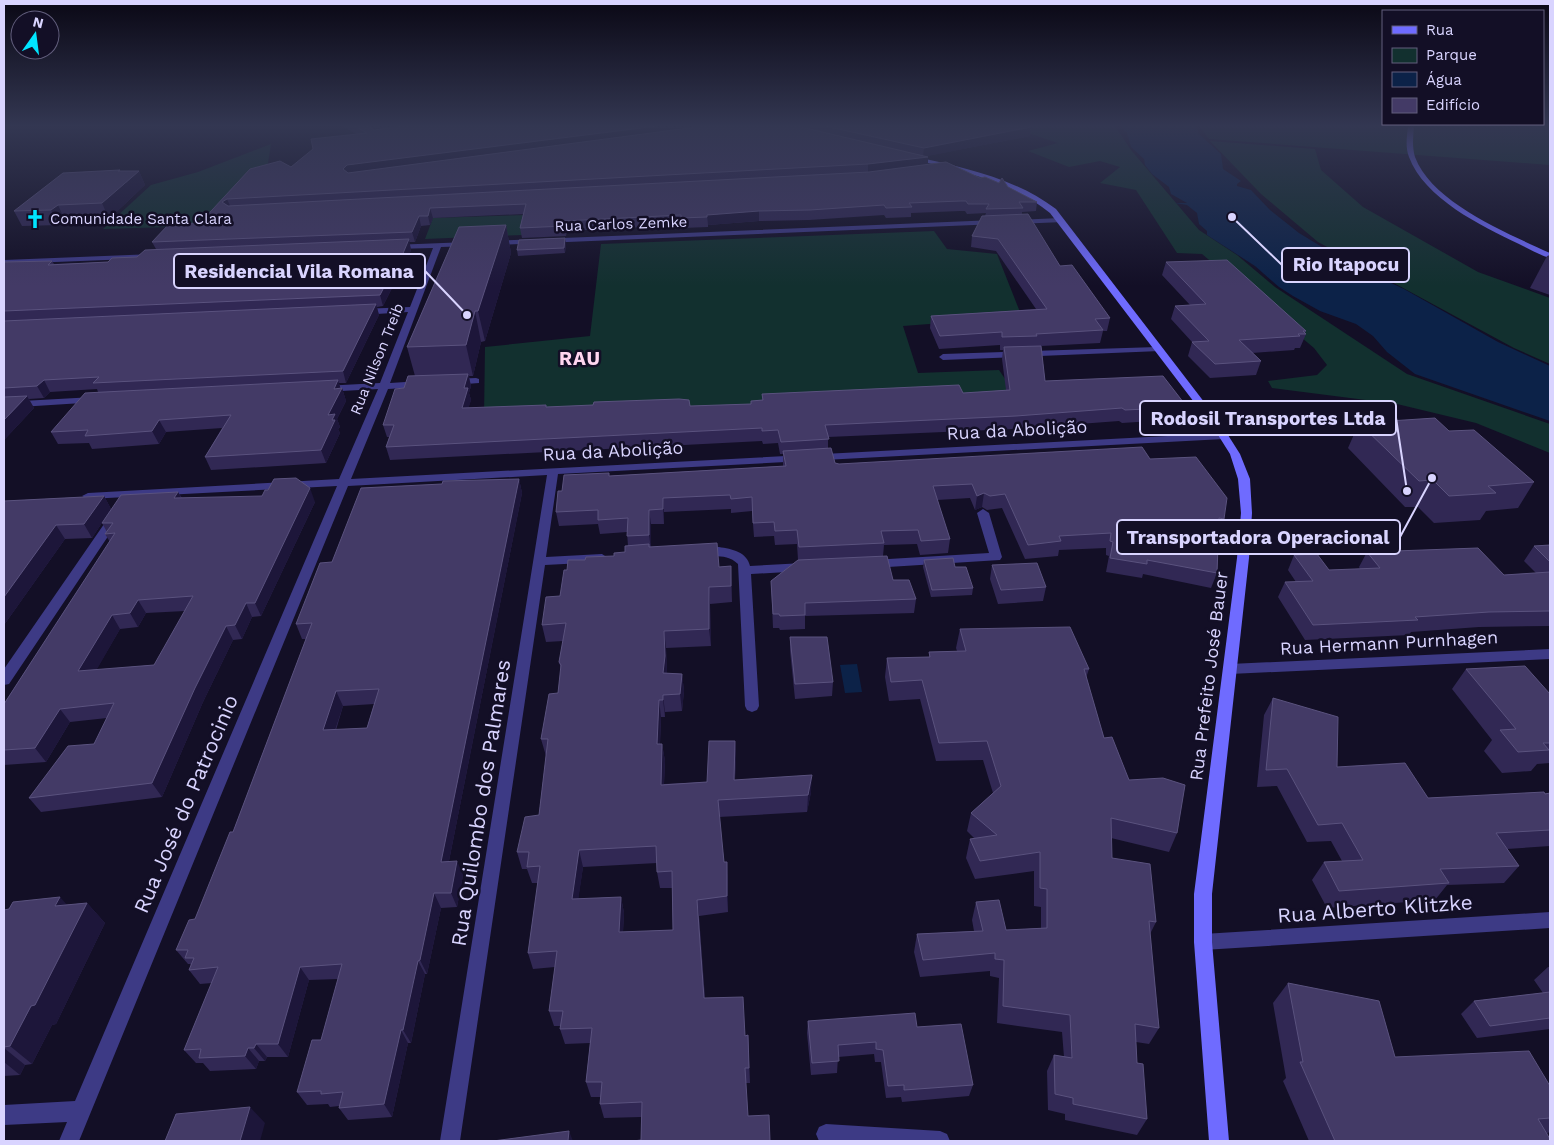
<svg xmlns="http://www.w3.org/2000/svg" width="1554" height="1145" viewBox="0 0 1554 1145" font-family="'Work Sans',sans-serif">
	<rect width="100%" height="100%" fill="#130f26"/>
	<path fill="#12302f" d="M1007,126h108l16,24 68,80 38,25 38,32 132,87 143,50v29l-74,-30 -79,-19 -125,-16 -4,-7 49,-6 10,-10 -13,-17 -112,-94 -25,-1 -41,-63 -36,-7 20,-16 -20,-6 -31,6 -41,-16 30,-8z
		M1199,126h351v39l-341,-26z
		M1210,141l105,8 6,21 42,37 115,65 72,26v66l-36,-16 -196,-106 -57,-48z
		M271,144l-3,19 -9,27 -56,36 -100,3 48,-44 47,-13z
		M527,215l-4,20 -98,4 8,-21z
		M934,231l13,18 50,5 25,63 -119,9 15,47 81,-3 17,25 -532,22 1,-70 105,-11 11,-92z"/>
	<path fill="#0c2248" d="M1121,126h75l3,8 22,20 2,15 18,12 -4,3v2l14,4 19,20 29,23 51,31 54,25 94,53 52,24v55l-135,-47 -28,-22 -14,-16 -17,-12 -36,-13 -27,-15 -14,-9 -24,-21 -48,-31v-4l-8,-7 -2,-11 -10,-8 -12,-2h12l-16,-9 -2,-7 -17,-13 -7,-9 -1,-6 -13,-12 -4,-14z
		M857,664l5,28 -17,1 -5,-28z"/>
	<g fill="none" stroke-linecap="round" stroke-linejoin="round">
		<path fill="#3d3a85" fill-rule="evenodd" d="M1157,347h3v4l-217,9 -4,-3 4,-3z"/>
		<path fill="#3d3a85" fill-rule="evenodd" d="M1060,218l4,2 -1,2 -48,2 -4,-2 4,-2z
			M995,220h3v4l-505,21 -4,-2 4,-2z
			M468,242h3v4l-30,1 -51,136 31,-2 5,3 -5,3 -33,2 -37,90 873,-46 5,3 -5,3 -666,35 -12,83 56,-3 6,4 -6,4 -57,3 -85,576h-20l107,-666 -199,11 -269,655h-20l8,-19 -63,3v-20l71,-4 262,-615 -249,13 -6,-3 6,-3 251,-14 39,-90 -55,3 -5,-3 5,-3 57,-3 28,-71 -47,3 -4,-3 4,-3 49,-2 23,-59 -40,1 -4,-2 4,-2z
			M154,254h3v4l-153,6v-4z
			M476,378l3,1v4l-26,2 -5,-3 5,-3z
			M94,397l5,3 -1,2 -94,6v-6z
			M983,509l6,4 13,44 -2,3 -128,8 -6,-4 6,-4 117,-7 -12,-40z
			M115,513l6,4 -112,167 -5,1v-16l107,-155z
			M719,547c13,2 28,5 31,19l54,-3 6,4 -6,4 -53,3 8,132 -2,4 -5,2 -5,-2 -2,-4 -7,-142c-14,-14 -34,-3 -42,-12l6,-4z
			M1550,649v10l-320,15 -5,-1 -2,-4 2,-4 5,-1z
			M1550,912v16l-347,22 -6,-2 -3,-6 3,-6 6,-2z
			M826,1124l114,7 7,3 3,7h-131l-3,-7 3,-7z"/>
		<path fill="#6f6bff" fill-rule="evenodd" d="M1408,126h6c-1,10 -2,21 1,31 17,46 94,77 135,96v5c-11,-3 -21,-9 -31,-14 -38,-18 -95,-46 -110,-87 -4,-10 -2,-21 -1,-31z
			M913,156c51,12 100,21 143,53l165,215 19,30 10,25 2,34 -3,45 -37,336v48l17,199h-20l-15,-199v-48l43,-336 4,-45 -3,-34 -8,-25 -17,-27 -163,-214c-41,-33 -89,-42 -139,-54l-1,-1z"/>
	</g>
	<path fill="#312854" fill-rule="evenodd" d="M343,126h686l2,1 -1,9 -104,20 2,8 52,14 28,9 29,15 -1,9 -14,1v2l38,52 50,52 -3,13h-4l-3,12 -59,3 4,35 142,26 -4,12 -61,4 -3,-2 -106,8 -185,8v12l7,14 4,1 311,-5 74,60 -5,14 -2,40 -6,15 -68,-14 -1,4 -36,-6 3,-16 -3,-1v-7l-47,2 -1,6 -33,3 -23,-51 -15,2 -5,-3 -7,3 -5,-12 -33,2 13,39 -2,14 -28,2 -3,-11 -33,1 -1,11 10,24 23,19 -2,14 -109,3v13l-25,1 -1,-2h-6l-2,-47 27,-21 -1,-16 -22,1 -1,-9 -20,1 -2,-26 -21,2v-4l-67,3v12h-13v23l68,20 12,-1 1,36 -22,2 1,42 -45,2 1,25 15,1 2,17 -2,20 -17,1v5h-4l-1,27h2l3,17 -1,23 43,-2 28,-41 1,17 -1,22 76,12 -4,20 -88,5 5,45 4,16v34l-29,4 6,82 40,38 3,-1 2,48h-4l-105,57v-23l-37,1 -4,-14 1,-7h-10l-5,-15 4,-39 -25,1 -5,-15 1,-3h-7l-5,-15 6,-44 -22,2 -5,-16 10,-70h-6l-5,-14h-5l-5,-17 22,-37 7,-59 -5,-17 17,-46 3,-24 -2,-7 4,-21 -17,1 -4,-17 18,-29 7,-26 18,-10 29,-4 11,-4 3,-6 -1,-14 -27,2 -2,-10 -39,2 -3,-14 6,-21 48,-15 173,-10v-12h-3l-2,-11 -15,1 -1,-3 -372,19 -4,-13 3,-10h-2l-4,-12 21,-37 11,-12 -8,-29 99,-122 5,28 -26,88 -4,1 -8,34h-4l2,10 -2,7 2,7 -3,8 243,-2 40,-2 11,-4v-6l201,-1 43,-3 -4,-31 1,-9h-3v-5l-61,4 -9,-21 1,-12 105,-7 -40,-58 -25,-4 1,-11 13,-20 1,-3 -19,1 -2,-3h-5l-49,2v4l-25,1 -2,-3 -75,5 -50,1 -51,4v2l-26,1v-3l-115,6 -1,5 -44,2 -2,-10 3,-14 -90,4 -3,7 -9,1 -6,16h-6l2,8 -9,24 -4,2 -15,30 -6,1 2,8 -33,68h-7l1,5h2l4,13 -9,18 3,8 -2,2 2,4 -14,30 -115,7 -6,-13 17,-29 -56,4 -7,12 -67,5 -3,-6 -31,1 -7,-12 47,-40 -1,-3 -47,3 -6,6 -15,1 5,9 -30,32v-178l48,-1 2,3 54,-2 29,-5 19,-8 -4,-7 48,-19 50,-54 41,-2 65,-33zM657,863v9l3,16h12l1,42 -50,2 1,-19 -3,-16 -43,2 5,-32z
		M121,171h18l6,14 -36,34 -44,1 -6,5 -37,1 -8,-15z
		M566,244l-1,9 -47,3 -1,-6z
		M1550,255v40l-20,-7 17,-32z
		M1166,262l140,69 -1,2 1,1 -6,14h-5l-1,2 -42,3 9,8 -5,14 -46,3 -22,-22 4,-14 -21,-23 4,-13 15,-1 -28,-30z
		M1359,423l90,8 85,51 -16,26 -32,3 -6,9 -46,3 -16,-16h-13l-57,-59z
		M519,479l3,14 -73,368 14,14 -6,32 -16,1 -14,66h-2l-14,69h-3l-16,74 -44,3 -9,-12v-2l-9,1 -2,-3 -21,1 -10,-13 24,-52 17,-61 -29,1 -21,77h-21l-2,4h-6l-3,8 -46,2 -7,-8h-7l-12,-13 28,-67 -12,1 -11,-14 2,-5 -1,-1h-2l-12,-14 19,-31 38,-87 73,-193h-4l-6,-15 36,-62 110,-78zM374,704l-7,24 -31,2 7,-24z
		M178,492l4,6 133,4 -54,114 -9,1 -10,22 -9,1 -30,62 -41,95 -121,15 -12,-14 65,-54 13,-26 -37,4 -24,40 -42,3v-61l106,-162 -5,-8 2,-2 -5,-9zM185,611l-31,54 -58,5 24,-41 18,-2 8,-14z
		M104,496l7,13 -19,29 -27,1 -61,86v-124z
		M1550,545v81l-71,1 -68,5 -2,3 -104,5 -27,-43 7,-15h11l-8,-12 6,-15 35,15 31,-1 -1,-2 8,-15 137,23 32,-2 -12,-12 10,-15z
		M924,560l31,7 18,21 -1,7 -41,2 -8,-30z
		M992,565l54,22 -3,14 -45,3 -8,-25z
		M960,629l129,40 -3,9 18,60 25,42 48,53 -8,19 -58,-14 1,20 44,64 -6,12 9,94 -10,16 -13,-2 1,21 10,56 -10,16 -72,-15v-6l-17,-4 -1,-39 7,-16 10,2 -2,-25 -65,-9 2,-45 -9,-2v-5l-70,6 -6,-25 3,-18 57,-3 -2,-11 4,-18 30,28 35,-2v-21l-7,-1v-35l-59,8 -9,-21 4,-19h5l-8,-8 4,-18 22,-20 -10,-33 -47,1 -16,-62 -31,2 -4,-24 2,-19 42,-1v-5l28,-1 -1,-3z
		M790,637l43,45 -1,14 -37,3 -5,-48z
		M1466,669l84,25v69l-13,1 -6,7 -29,2 -18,-22 8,-11 -40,-51z
		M1273,698l64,69 91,31 122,-5v53l-43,3 12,17 -15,17 -57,2 -12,15 -108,8 -15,-28 12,-18 18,-1 -11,-20 -24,1 -30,-56 -20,1 7,-72z
		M87,903l18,20 -49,101 -4,1 -20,39 -7,1 -5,10 -16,1v-166z
		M1548,967h2v62l-73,9 -16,-24 13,-13 69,-8 -9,-13z
		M1288,983l107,74 155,29v45l-3,3 3,7h-241l-26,-60 3,-3 -13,-75z
		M808,1021l109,6 56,58 -4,11 -67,6 -1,-5 -15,1 -5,-36h-6l-1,-8 -36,3 -1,16 -26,2 -4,-42z"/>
	<path fill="#1d163a" d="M371,126h52l-49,7 -4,-6z
		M657,126h67l-374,48 -7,-5 4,-4z
		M1031,127l-1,9 -107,21 1,-9z
		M928,157v9l-60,7v-9z
		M120,170l6,13 13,-12 6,14 -36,34 -7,-16 16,-32z
		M227,199l4,9 -9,-6z
		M58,205l7,15 -6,5 -8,-15z
		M430,208l3,10 -3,7 -2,-9z
		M759,211v10l-51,4 -1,-10z
		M419,216l2,10 -6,16 -3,-10z
		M565,221l2,10 -1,5 -1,-10z
		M506,225l5,28 -26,88 -7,-30z
		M565,238l1,6 -1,9 -1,-5z
		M409,239l2,11 -9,24 -4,2 -15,30 -3,-11z
		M376,304l3,11 -33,68 -3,-12z
		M475,311l6,31 -8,34 -7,-31z
		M468,374l3,12 -2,7 2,7 -6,21 -3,-13 2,-20z
		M44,380l6,12 -6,6 -7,-12z
		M338,380l3,10 1,-2 4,13 -9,18 3,8 -2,2 2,4 -14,30 -5,-13 13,-61z
		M27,396l7,12 -30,32v-20z
		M159,420l7,12 -7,12 -7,-13z
		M519,479l3,14 -76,383 -5,-14z
		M310,488l5,14 -54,114 -6,-13z
		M178,492l7,13 -11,-7z
		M984,493l-2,14 -7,3 2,-14z
		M104,496l7,13 -19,29 -8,-14z
		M663,498l1,14v12l-1,-15z
		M649,510l2,14v25l-2,-14z
		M56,525l9,14 -61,86v-28z
		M709,587l1,17 1,42 -2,-17z
		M138,600l8,13 -8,14 -8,-14z
		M246,603l6,14 -10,22 -7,-14z
		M112,615l8,14 -32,56 -10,-14z
		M226,626l7,14 -30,62 -41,95 -10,-14 43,-95z
		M664,631l2,17 1,25h-4z
		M682,674l2,17 -2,20 -2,-17z
		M336,691l7,15 -13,39 -7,-15z
		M663,695l2,17v5l-2,-17z
		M659,700l2,17 -2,44 -2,-17z
		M60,709l10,13 -24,40 -11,-14z
		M735,741l1,17 -2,39v-17z
		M662,744l3,17 -2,41 -2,-17z
		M812,775l-1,17 -4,20 1,-17z
		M579,850l4,17 -7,49 -4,-17z
		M457,861l6,14 -6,32 -6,-14z
		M727,862l1,16v34l-1,-16z
		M434,893l7,15 -14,66 -7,-14z
		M60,897l18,20 -23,-11z
		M621,897l3,16 -2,35 -3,-16z
		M697,900l2,16 7,98 -2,-16z
		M87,903l18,20 -49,101 -4,1 -20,39 -22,-18z
		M418,961l7,13 -14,69 -8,-13z
		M300,967l9,13 -21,77 -10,-13z
		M401,1030l7,13 -16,74 -8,-13z
		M256,1044l11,13 -2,4 -11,-13z
		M4,1048l21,17 -5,10 -16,-13z
		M248,1048l11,13 -3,8 -11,-13z
		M250,1107l15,16 -5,18h-20z
		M569,1131l4,10h-5z"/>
	<path fill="#433a66" stroke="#5a527e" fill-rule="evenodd" d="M355,126h16l-1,1 4,3 29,-4h254l-310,39 -4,4 5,4 356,-47h93l131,31 -60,7 -641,35 -5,3 6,4 641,-34 77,-10 34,16 5,-1 14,6 3,-5 6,9 29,15h-18l4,6 -37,1 3,-5h-21l-2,-3h-5l-52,2 3,4 -26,1 -2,-3 -74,5 -51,1 -52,4v2l-26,1v-3l-116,6v5l-45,2 6,-24 -96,4 -2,8h-9l-7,16 -260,10 17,-18 31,-1 50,-54 30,-8 11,6 22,-18 -2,-10 56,-6z
		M825,126h204l2,1 -107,21z
		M120,170l-2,1h21l-37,32 -44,2 -7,5 -37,1 49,-38z
		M1028,214l32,52 12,-1 38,53 -15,1 8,11 -67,4 1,2 -35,1v-5l-62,4 -9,-20 116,-7 -49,-70 -26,-3 10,-20z
		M506,225l-28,86h-3l-9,34 -59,2 52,-120z
		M565,238l-1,10 -47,2 2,-10z
		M409,239l-10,24 -4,3 -15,29 -376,16v-49l48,-1 -4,4 60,-3 4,-4 25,-1 8,-7z
		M1227,260l79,71h-3l3,3h-8l2,2 -61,4 22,21 -46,3 -23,-22 17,-1 -34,-35 31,-2 -40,-42z
		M376,304l-33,67 -250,12 6,-6 -55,3 -7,6 -33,2v-67z
		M1041,346l4,35 118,-5 24,31 -62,3 -3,-2 -106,8 -191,9 4,14 -48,3 -3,-12 -16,1v-3l-376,19 8,-22h-11l12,-36 9,-1 4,-12 60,-2 -4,14h4l-6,20 84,-3v2l47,-2 1,-3 85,-3 10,1 1,6 61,-2v-3l12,-1 -1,-6 197,-9 4,8 47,-3 -6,-43z
		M338,380l-4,9 8,-1 -14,27 7,-1 -3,6h3l-14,30 -116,7 26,-42 -72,5 -7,11 -67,5 3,-6 -37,2 34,-39z
		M27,396l-23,24v-23z
		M1435,418l14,13 25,-1 60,52 -46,4 8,7 -47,3 -16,-16 -14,1 -60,-58z
		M1142,447l8,12 46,-2 31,41 -3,21 -5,-1 -2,55 -70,-13v4l-37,-6 3,-16 -3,-1 1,-8 -52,3 2,5 -33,4 -23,-51 -15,2 -6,-3 -7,3 -5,-12 -39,2 17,53 -29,2 -3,-11 -37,1 3,12 -85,4 -2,-17 -22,1 -1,-9 -21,1 -1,-26 -21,2 -1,-4 -67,3v11l-14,1v25l-22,1 1,-18 -30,2v-10l-42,2 2,-21h4l2,-16 45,-2v3l177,-10 -3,-15 48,-3 4,15 4,1z
		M296,478l14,10 -55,115h-9l-11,22 -9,1 -31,62 -43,95 -123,15 39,-52 26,-2 20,-41 -54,6 -25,39 -31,2v-46l111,-171 -10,1 8,-11h-11l19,-28 57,-3 -4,6 88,-2 3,-6h3l6,-11zM193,596l-39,69 -76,6 34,-56 18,-2 8,-13z
		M519,479l-78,383 16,-1 -6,32h-17l-14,67 -2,1 -15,69h-2l-17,74 -45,4 4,-16 -22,2v-3l-24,1 15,-52h9l21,-76 -42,3 -22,77h-22l-2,4h-6l-3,8 -46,2 2,-9 -17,1 34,-83 -29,3 5,-12h-9l3,-8h-12l13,-30 6,-1 35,-87h3l79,-209 -16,1 24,-61 12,-1 29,-74 81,-4 1,-3zM379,689l-12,39 -44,2 13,-39z
		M104,496l-20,28 -28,1 -52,72v-96z
		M717,543l2,24 12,-1v20l-22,1v42l-45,2 1,25 -2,17 19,1 -2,20 -17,1v5h-4l-2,44h5l-1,41 46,-3 2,-41h26l-1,39 78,-5 -4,20 -90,5 6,62h3v34l-30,4 7,98 39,-1 2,39 3,-1 1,33h-4l3,48 21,-1 1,26h-137l8,-1 1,-38 -42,2 2,-22h-16l6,-54 -32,1 3,-18h-14l8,-60 -29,2 12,-87 -13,1 2,-15h-12l8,-35 14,-2 9,-76h-7l8,-45 9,-1 3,-28 -2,-3 7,-39 -24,2 4,-28 14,-1 4,-26h3l1,-10h17l1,-3 28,-1v-3l11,-1v-6l24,-2v3zM656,846l1,26 15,-1 1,59 -54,2 2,-35 -49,2 7,-49z
		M1550,545v17l-16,-16z
		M1478,548l26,27 46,-3v39l-61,1 -74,5 3,3 -105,5 -28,-43 28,-1 -19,-26 23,-1 12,16 51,-2 -13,-16z
		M887,556l6,24h16l7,19 -111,4v12l-25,1 -1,-2h-6l-2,-33 27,-21z
		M953,558l2,9h11l7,21 -41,2 -8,-30z
		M1037,563l9,24 -45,3 -9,-25z
		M1070,627l19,42h-5l20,69 8,-1 17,43 34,-2 22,7 -8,48 -66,-15 1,40 38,6 6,58 -7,-1 10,107 -24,-4 2,39 6,1 4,55 -74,-15v-6l-18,-4 -1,-39 18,3 -2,-43 -67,-9 1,-46 -9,-1v-6l-72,7 -6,-26 66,-3 -7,-29 23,-2 7,30 41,-2v-39l-7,-1v-36l-60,9 -10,-22 27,-4 -26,-22 30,-27 -14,-45 -48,2 -17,-63 -31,2 -4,-24 43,-1 -1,-5 37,-1 -6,-22z
		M790,637h37l6,45 -38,2z
		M1525,666l25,28v49h-7l6,7 -31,2 -18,-22 16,-1 -50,-60z
		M1273,698l65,19 -1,50 68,-4 23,35 116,-6 1,2 5,-1v37l-54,3 23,33 -79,3 9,14 -110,8 -15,-29 39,-2 -21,-37 -24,2 -31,-56 -21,1z
		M60,897l-5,9 32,-3 -52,102 -4,1 -21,40 -6,1v-137l5,-1 4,-7z
		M1288,983l91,18 16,56 134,-6 21,35v32l-12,1 12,20v2h-215l-35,-79h3z
		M1550,992v26l-60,8 -16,-25z
		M915,1013l2,14 44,-3 12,61 -69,5v-5l-16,1 -5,-36 -7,-1v-7l-38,3 1,16 -27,2 -4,-42z
		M250,1107l-10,34h-75l11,-27z
		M569,1131l-1,10h-75z"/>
	<linearGradient id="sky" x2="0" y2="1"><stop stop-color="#0a0815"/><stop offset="0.44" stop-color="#333752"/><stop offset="1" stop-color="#333752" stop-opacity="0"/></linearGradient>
	<rect width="1554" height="286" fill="url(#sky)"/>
	<defs>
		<g id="church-bare" transform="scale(1.5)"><path d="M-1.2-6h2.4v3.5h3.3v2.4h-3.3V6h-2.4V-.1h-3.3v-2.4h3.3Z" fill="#00e5ff" stroke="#130f26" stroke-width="2.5" paint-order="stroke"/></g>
	</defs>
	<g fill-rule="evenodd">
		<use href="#church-bare" x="35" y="219"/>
	</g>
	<g text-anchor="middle" stroke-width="5" stroke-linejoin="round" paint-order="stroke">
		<g font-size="15" fill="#d9d4ff" stroke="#130f26" text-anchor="start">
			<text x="50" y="224">Comunidade Santa Clara</text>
		</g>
		<g font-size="15" fill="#d9d4ff" stroke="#130f26">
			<text transform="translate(621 224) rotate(-2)" y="5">Rua Carlos Zemke</text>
			<text transform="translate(377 359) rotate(-68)" y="5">Rua Nilson Treib</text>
		</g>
		<g font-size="18" fill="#d9d4ff" stroke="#130f26">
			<text transform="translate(1017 430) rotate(-3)" y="6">Rua da Abolição</text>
			<text transform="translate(613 451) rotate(-3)" y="6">Rua da Abolição</text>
			<text transform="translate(1389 643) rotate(-3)" y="6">Rua Hermann Purnhagen</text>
			<text transform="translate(1209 676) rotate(-83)" y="6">Rua Prefeito José Bauer</text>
		</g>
		<g font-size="19" font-weight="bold" letter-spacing="1" fill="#ffd6f0" stroke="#130f26">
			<text x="580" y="365">RAU</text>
		</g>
		<g font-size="21" fill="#d9d4ff" stroke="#130f26">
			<text transform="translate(481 803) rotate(-81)" y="7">Rua Quilombo dos Palmares</text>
			<text transform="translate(186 804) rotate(-67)" y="7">Rua José do Patrocinio</text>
			<text transform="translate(1375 909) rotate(-4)" y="7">Rua Alberto Klitzke</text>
		</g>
	</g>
	<path fill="none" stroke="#d9d4ff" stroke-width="2" d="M1232 217L1282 265M467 315L425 271M1407 491L1396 418M1432 478L1400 537"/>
	<g fill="#d9d4ff" stroke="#130f26" stroke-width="2">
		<circle cx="1232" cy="217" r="5"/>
		<circle cx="467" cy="315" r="5"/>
		<circle cx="1407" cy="491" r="5"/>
		<circle cx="1432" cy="478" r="5"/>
	</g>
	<g fill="#130f26" stroke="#d9d4ff" stroke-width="2">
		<rect x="1282" y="248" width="127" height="34" rx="5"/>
		<rect x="174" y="254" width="251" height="34" rx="5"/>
		<rect x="1140" y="401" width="256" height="34" rx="5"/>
		<rect x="1117" y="520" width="283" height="34" rx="5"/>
	</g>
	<g font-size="19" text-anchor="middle" font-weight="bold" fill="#d9d4ff">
		<text x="1346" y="271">Rio Itapocu</text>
		<text x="299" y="278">Residencial Vila Romana</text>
		<text x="1268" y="425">Rodosil Transportes Ltda</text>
		<text x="1258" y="544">Transportadora Operacional</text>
	</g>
	<rect width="1554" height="1145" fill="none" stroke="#d9d4ff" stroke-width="10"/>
	<rect x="1382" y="10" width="162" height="115" fill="#130f26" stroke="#625e7d"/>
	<rect x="1392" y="26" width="25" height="8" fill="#6f6bff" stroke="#625e7d"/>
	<text x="1426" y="35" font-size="15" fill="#d9d4ff">Rua</text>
	<rect x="1392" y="48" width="25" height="15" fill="#12302f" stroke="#625e7d"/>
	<text x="1426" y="60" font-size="15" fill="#d9d4ff">Parque</text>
	<rect x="1392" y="72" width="25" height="15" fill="#0c2248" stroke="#625e7d"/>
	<text x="1426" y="85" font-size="15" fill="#d9d4ff">Água</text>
	<rect x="1392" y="98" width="25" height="15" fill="#433a66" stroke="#625e7d"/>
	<text x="1426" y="110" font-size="15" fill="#d9d4ff">Edifício</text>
	<g transform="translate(35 35) rotate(14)"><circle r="24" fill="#130f26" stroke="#625e7d"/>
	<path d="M0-4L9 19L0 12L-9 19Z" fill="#00e5ff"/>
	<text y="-8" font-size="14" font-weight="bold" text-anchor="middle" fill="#d9d4ff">N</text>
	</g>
</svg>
